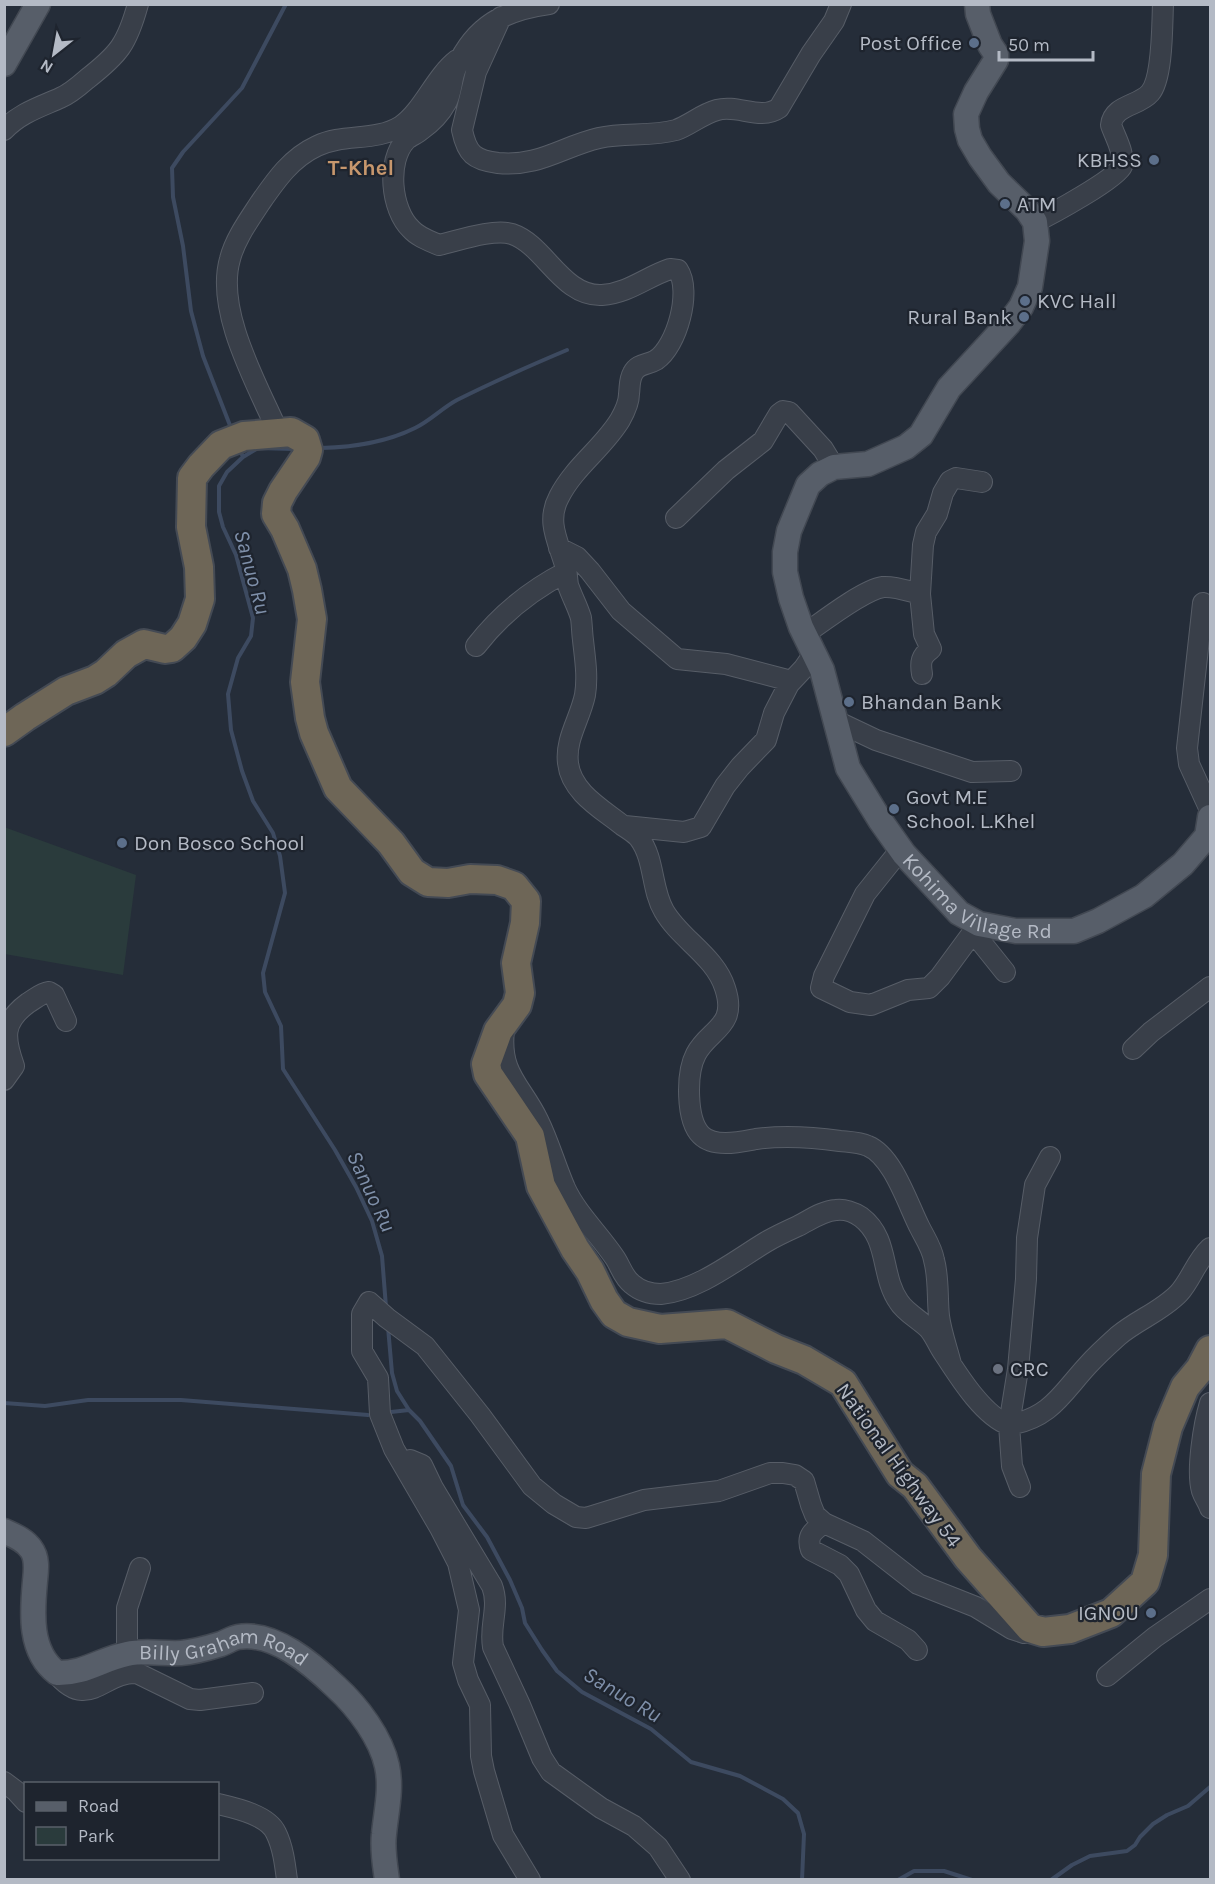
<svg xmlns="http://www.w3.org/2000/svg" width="1215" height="1884" viewBox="0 0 1215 1884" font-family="Karla,sans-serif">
	<rect width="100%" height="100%" fill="#252d39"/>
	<path fill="#2a3b3c" d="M4,827l132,48 -13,100 -118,-21z"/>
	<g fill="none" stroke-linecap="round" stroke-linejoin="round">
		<path stroke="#3d4a60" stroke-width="4" d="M231,428l-28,-72 -12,-45 -8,-65 -10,-49 -1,-29 11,-16 59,-64 44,-84
			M321,448c32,-1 64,-5 94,-20 15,-7 27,-20 42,-28 36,-18 72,-34 110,-50
			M240,450l3,7 -16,15 -8,14v26l4,15 13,28 17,63 -2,18 -13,22 -10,36 3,36 11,41 11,30 20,32 7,23 5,37 -22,80 2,19 16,34 2,43 52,81 21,37 16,34 10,35 4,51
			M243,457l15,-9 36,1
			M388,1327l4,46 5,18 12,19 11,11 31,45 12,39 24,32 23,43 12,28 3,15 17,27 15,21 25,21 69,37 40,33 49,14 43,23 15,14 6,21 -2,46
			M4,1403l41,3 43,-6h93l187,15
			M391,1412l18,-2
			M898,1880l16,-9h30l28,9
			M1051,1880l21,-15 18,-9 37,-5 8,-6 5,-8 13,-13 14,-9 21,-9 22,-19"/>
		<g stroke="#575d67" stroke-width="22">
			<path id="minor" d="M549,4c-44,6 -74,21 -93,64 -5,11 -4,25 -10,35 -6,11 -15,20 -25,27 -4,4 -11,6 -15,10 -20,21 -15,70 5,89 7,8 19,12 28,16 18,-4 55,-17 73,-11 33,11 50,63 90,61 27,-2 44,-18 68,-26l8,1c14,21 -1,76 -22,90 -8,5 -18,3 -23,13 -4,7 -3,13 -4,21 0,8 -5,19 -9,26 -17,28 -46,47 -61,77 -13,24 -1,44 6,68 2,6 2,14 3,20 4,12 10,22 13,33 1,7 1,15 2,22 2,19 5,36 2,55 -5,24 -20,44 -17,68 3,29 34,46 54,62 6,4 13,8 17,13 16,21 12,51 25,73 16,28 51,45 61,77 13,39 -16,41 -29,66 -10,19 -10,66 5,81 13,13 39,7 55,4 28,-4 56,-2 84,2 9,1 19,1 28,5 25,10 40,59 52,82 5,10 12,20 14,32 5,18 3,37 5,56 2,16 8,32 12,48
				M501,17l-25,55 -14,58c5,24 12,30 36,33 41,4 63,-16 101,-25 25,-6 51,-1 77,-8 14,-5 26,-16 41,-20 21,-6 43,11 62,-2l32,-54 23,-33 7,-17
				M4,130c16,-17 36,-23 56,-32 10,-4 19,-12 27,-19 32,-25 40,-35 51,-75
				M1035,222c15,-7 83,-44 87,-56 3,-13 -7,-29 -11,-41 2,-20 28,-19 39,-32 13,-15 12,-68 13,-89
				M278,432c-21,-48 -63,-121 -48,-173 5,-20 19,-39 30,-56 16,-23 31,-45 57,-57 27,-13 58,-4 84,-20 22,-15 34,-49 56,-66
				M676,518l50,-48 37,-29 16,-27 4,-3 6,1 34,37 11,18
				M559,548l18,9 13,14 31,40 56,48 49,5 65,17
				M1203,603l-16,145 2,16 21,46
				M805,634c17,-12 58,-44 78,-47 12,-1 25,4 37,7
				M476,646c24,-31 55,-56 90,-74
				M922,674c-2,-12 -1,-18 9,-25l-7,-15 -4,-40 3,-49 3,-13 11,-18 6,-21 7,-12 6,-3 26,4
				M836,721l40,19 96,32 39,-1
				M625,826l59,6 17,-5 24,-41 15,-19 26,-27 8,-27 15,-29 15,-16 11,-16
				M901,849l-36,45 -41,82 -3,12 29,14 21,3 37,-15 21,-2 11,-11 39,-53
				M973,932l32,40
				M504,1030c-5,44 17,55 34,90 11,22 17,45 27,68 12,26 34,46 50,70 6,9 8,19 17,26 8,7 18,10 29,10 36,-3 75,-34 105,-52 10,-6 21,-11 32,-16 12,-6 24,-15 38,-16 8,-1 18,2 25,7 29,22 19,58 38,85 6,10 21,18 30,27 6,7 9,16 14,23 15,23 40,64 66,73 42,-7 53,-32 79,-60 9,-10 20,-20 30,-29 19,-16 44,-25 61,-43 12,-13 17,-32 31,-45
				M1133,1049l18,-17 59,-45
				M4,1080l10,-14c-10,-28 -12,-44 14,-63 7,-4 13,-10 21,-11l5,3 12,26
				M1210,1403c-6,20 -14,68 -8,88 2,6 6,11 8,17
				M406,1468l4,-8 12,5 11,23 59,98c8,21 -3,39 1,61l27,58 22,53 9,14 50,36 33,18 24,21 22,33
				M1020,1487l-8,-21 -3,-41 9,-56 8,-90 1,-41 8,-53 15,-28
				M824,1523c-11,8 -18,13 -13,27l29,15 9,9 17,36 9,11 33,19 9,10
				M127,1654v-46l13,-40
				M55,1672c33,41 48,-1 82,1l53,26 10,1 53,-7
				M1107,1676l48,-39 55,-38
				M4,1782l12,9 10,11
				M218,1804c17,4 50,11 58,29 7,14 9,31 11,47
				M530,1880l-27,-45 -19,-64 -3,-15 -1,-51 -12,-25 -5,-17 6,-53 -11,-47 -18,-35 -46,-79 -14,-35 -2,-36 -16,-27v-37l7,-12 18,16 38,28 55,69 52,71 22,18 22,13 10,1 58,-18 75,-9 51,-18h13l12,2 9,6 7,24 4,10 9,8 39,18 55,43 58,23 36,22 12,4 13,-1"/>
		</g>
		<g stroke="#424852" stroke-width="27">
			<g id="major">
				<path id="s1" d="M977,4l1,10 12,31 6,9v6l-20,32 -10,22 1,15 3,11 10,17 19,26 28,27 8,12 2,19 -7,46 -9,20 -12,16 -60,65 -28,47 -15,12 -38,17 -34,3 -14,7 -12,11 -19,46 -4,21v20l6,26 10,29 21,43 26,98 32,52 24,34 55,59 20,11 37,7h58l24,-10 46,-25 39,-32 24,-28 3,-19"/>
				<path d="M4,64l34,-60"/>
				<path id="s2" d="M4,1531c11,5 21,9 27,18 7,9 5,22 4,32 -3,32 -6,71 22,92 27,1 45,-14 70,-19 18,-4 36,0 54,-1 14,-1 27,-5 40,-9 6,-2 11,-6 17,-7 36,-6 74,27 98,50 22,20 45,51 51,79 5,23 -1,46 -3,68 -2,15 1,31 3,46"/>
			</g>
		</g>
		<g stroke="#444a54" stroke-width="32">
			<path id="highway" d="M4,732l21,-15 41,-26 29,-11 11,-7 20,-19 18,-10 21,5 7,-1 11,-10 9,-14 8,-25 -1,-32 -8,-40 1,-49 9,-12 20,-21 23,-9 47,-4 14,8 3,10 -2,7 -23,34 -6,12 -1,11 9,15 17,40 5,21 5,29 -7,63 5,36 4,15 24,55 53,55 21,29 16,10 20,1 22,-4 27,1 17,6 12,15 -1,22 -9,40 4,30 -3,12 -19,26 -12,33 2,10 42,62 11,50 34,63 15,22 14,29 10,14 14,8 32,7 67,-5 49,25 28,11 39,23 57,91 15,12 53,72 62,70 13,4 27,-3 41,-16 34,-31 8,-27 3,-81 12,-47 17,-40 15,-18 10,-19"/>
		</g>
		<use href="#minor" stroke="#393f49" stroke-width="20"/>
		<use href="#major" stroke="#575e69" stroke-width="24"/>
		<use href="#highway" stroke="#6e6657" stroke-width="28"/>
	</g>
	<g fill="#5c6f8a" stroke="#1e242e" stroke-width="2">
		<circle cx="974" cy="43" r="6"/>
		<circle cx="1154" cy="160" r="6"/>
		<circle cx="1005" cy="204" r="6"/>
		<circle cx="1025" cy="301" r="6"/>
		<circle cx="1024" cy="317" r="6"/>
		<circle cx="849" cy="702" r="6"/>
		<circle cx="894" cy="809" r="6"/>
		<circle cx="122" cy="843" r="6"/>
		<circle cx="1151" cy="1613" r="6"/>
	</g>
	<circle fill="#6b7280" stroke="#1e242e" stroke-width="2" cx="998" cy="1369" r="6"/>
	<g text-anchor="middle" stroke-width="4.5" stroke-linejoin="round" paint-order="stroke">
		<g font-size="21" fill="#b4bac5" stroke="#1e242e" text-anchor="start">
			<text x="962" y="50" text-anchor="end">Post Office</text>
			<text x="1142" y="167" text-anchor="end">KBHSS</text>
			<text x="1017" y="211">ATM</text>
			<text x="1037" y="308">KVC Hall</text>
			<text x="1012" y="324" text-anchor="end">Rural Bank</text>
			<text x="861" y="709">Bhandan Bank</text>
			<text x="906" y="804">Govt M.E<tspan x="906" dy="24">School. L.Khel</tspan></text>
			<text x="134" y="850">Don Bosco School</text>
			<text x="1010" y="1376">CRC</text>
			<text x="1139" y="1620" text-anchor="end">IGNOU</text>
		</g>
		<g font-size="21" fill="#b4bac5" stroke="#1e242e">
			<text dy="7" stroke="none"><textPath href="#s1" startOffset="1122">Kohima Village Rd</textPath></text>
			<text transform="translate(899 1465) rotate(54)" y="7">National Highway 54</text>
			<text dy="7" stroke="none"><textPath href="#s2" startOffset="338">Billy Graham Road</textPath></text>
		</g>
		<g font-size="22" font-weight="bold" fill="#c7976d" stroke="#1e242e">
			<text x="361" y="175">T-Khel</text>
		</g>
		<g font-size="22" font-style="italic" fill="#7f90aa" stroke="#1e242e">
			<text transform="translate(253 572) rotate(75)" y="8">Sanuo Ru</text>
			<text transform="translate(372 1191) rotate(65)" y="8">Sanuo Ru</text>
			<text transform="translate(623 1694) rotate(31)" y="8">Sanuo Ru</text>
		</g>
	</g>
	<rect width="1215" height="1884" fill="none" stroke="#b4bac5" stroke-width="12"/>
	<rect x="24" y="1782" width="195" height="78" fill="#1e242e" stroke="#5a606a" stroke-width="1.5"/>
	<rect x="36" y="1802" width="30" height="9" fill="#575e69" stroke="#5a606a" stroke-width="1.5"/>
	<text x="78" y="1812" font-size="18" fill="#b4bac5">Road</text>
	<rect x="36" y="1827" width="30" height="18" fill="#2a3b3c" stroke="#5a606a" stroke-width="1.5"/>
	<text x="78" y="1842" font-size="18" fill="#b4bac5">Park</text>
	<g transform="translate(54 54) rotate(211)" stroke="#1e242e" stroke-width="4.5" paint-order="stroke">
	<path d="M0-4.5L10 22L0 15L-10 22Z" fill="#b4bac5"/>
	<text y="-9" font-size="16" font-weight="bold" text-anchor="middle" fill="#b4bac5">N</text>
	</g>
	<path d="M999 51v9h94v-9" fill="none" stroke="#b4bac5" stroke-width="3"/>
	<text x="1008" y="51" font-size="18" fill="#b4bac5" stroke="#1e242e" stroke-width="4.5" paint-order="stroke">50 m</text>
</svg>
